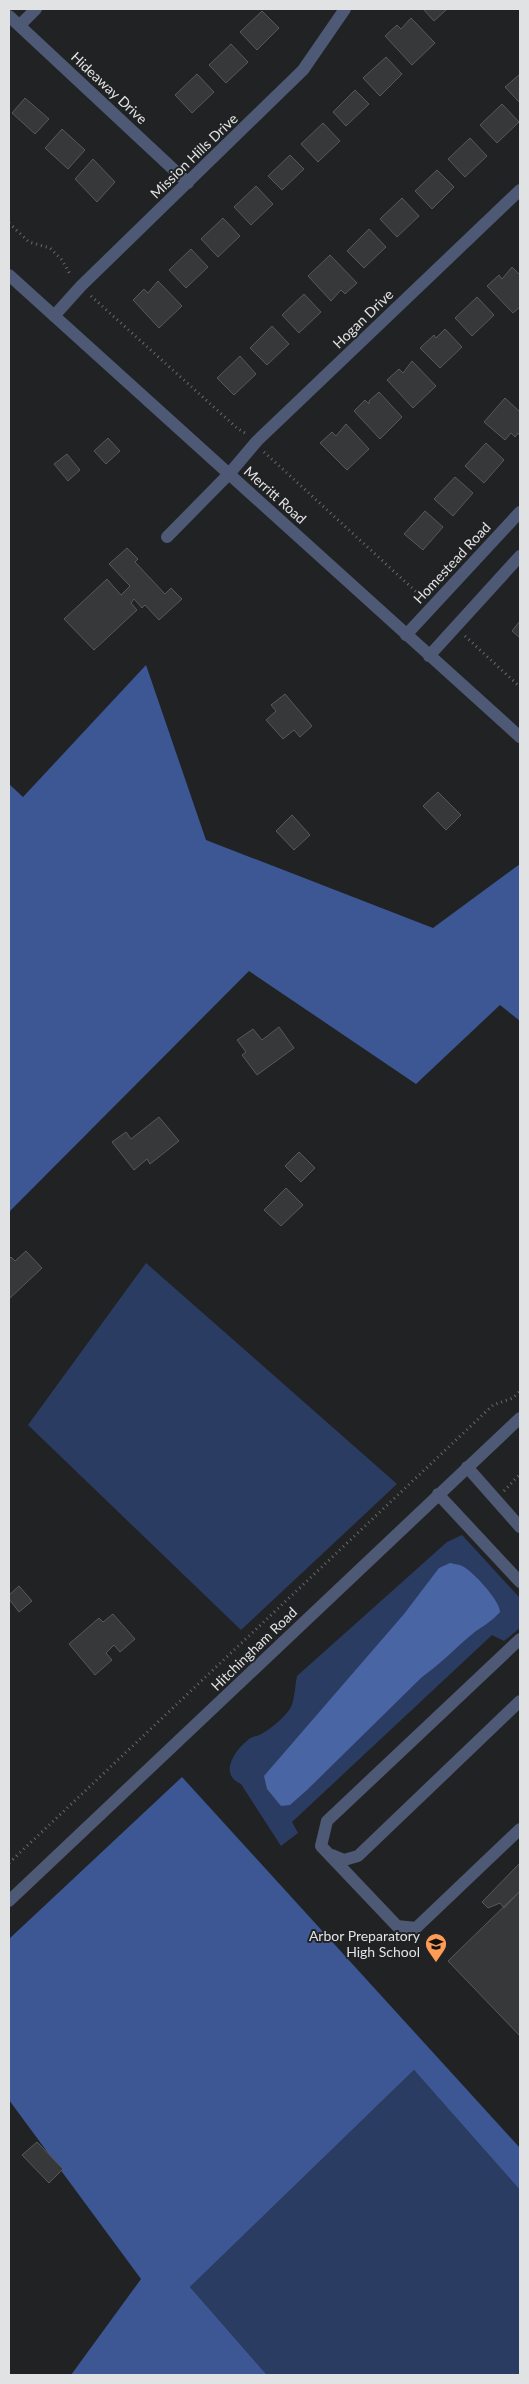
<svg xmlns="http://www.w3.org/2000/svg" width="529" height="2384" viewBox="0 0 529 2384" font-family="Lato,sans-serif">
	<rect width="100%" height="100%" fill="#212224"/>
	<path fill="#2b3c63" d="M146,1263l251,221 -156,146 -213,-205z
		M462,1535l58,63v30l-16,13 -12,-6 -200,187 6,11 -17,13 -40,-62c-23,-10 -6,-34 8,-45 4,-3 10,-3 14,-6 9,-5 24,-18 28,-26 4,-9 4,-22 6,-31l150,-134z
		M414,2070l106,120v185h-253l-77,-88z"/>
	<path fill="#3c5793" d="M146,665l60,175 227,88 87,-64v157l-20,-16 -84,79 -167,-113 -240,241v-428l14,13z
		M182,1777l338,371v42l-106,-120 -224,217 77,88h-196l70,-96 -132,-179v-161z"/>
	<path fill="#4a65a3" d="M450,1563c3,1 8,1 12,3 10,4 39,36 38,46 -7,8 -15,13 -24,19 -19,15 -34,32 -54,46l-115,113 -17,15 -9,1 -14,-17 -3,-13 140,-162 35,-46z"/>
	<path fill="#37383a" stroke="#58595c" d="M423,9h24l-13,12z
		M262,11l17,17 -22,22 -17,-18z
		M411,18l24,25 -23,22 -27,-29 12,-11 4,4z
		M231,44l17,18 -22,21 -17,-18z
		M386,57l16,17 -22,22 -17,-18z
		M197,74l17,18 -22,21 -17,-18z
		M520,74v29l-15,-16z
		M355,90l14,14 -23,22 -13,-14z
		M25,98l24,21 -14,15 -23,-21z
		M502,104l17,18 -22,21 -17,-18z
		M323,123l17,18 -22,21 -17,-18z
		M62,129l23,21 -17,19 -23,-21z
		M470,138l17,18 -22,21 -17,-18z
		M290,155l14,14 -22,21 -14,-14z
		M93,159l22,23 -18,20 -22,-23z
		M437,170l17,17 -22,22 -17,-18z
		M256,186l17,18 -22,21 -17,-18z
		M402,198l17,18 -22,21 -17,-18z
		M223,218l17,18 -22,21 -17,-18z
		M369,229l17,18 -22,21 -17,-17z
		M191,249l17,18 -22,21 -17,-18z
		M330,255l27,28 -12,11 -4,-4 -10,11 -23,-25z
		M512,267l8,8v32l-7,6 -26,-27 12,-11 3,4z
		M158,281l24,25 -23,22 -26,-28 11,-11 4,4z
		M304,294l17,18 -22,21 -17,-18z
		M477,297l17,18 -22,21 -17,-18z
		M272,326l17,18 -22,21 -17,-17z
		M445,329l17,18 -22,21 -20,-20 14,-13 2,3z
		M240,356l16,18 -22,21 -17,-17z
		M412,361l24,25 -23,22 -26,-28 12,-11 4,4z
		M379,392l23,25 -22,22 -26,-28 11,-11 4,4v-3z
		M505,398l15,14v24l-2,-3 -3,4 -4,-4 -6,7 -21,-18z
		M346,424l23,25 -22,21 -27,-27 12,-11 4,4z
		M108,438l12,13 -14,13 -12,-13z
		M486,443l18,17 -20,23 -19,-17z
		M67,454l13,16 -12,11 -14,-17z
		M455,477l18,16 -20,23 -19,-17z
		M425,511l18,16 -20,23 -19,-16z
		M127,548l11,11 -3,3 30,32 6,-6 11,11 -23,21 -14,-15 -3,3 -8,-9 -3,4 6,7 -43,40 -30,-31 43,-40 14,16 9,-9 -21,-22z
		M520,621v17l-8,-7z
		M285,694l27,32 -12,11 -6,-7 -11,9 -17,-19 10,-9 -5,-6z
		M438,792l23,23 -15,15 -23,-24z
		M292,815l18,20 -16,15 -18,-19z
		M279,1027l15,21 -37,27 -15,-20 4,-3 -9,-12 16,-11 9,11z
		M159,1117l20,24 -29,23 -3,-5 -13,11 -22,-28 14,-10 5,7z
		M299,1152l16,16 -14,14 -16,-16z
		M286,1188l17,17 -22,21 -17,-16z
		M26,1251l16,17 -33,31v-40l2,-2 4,4z
		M19,1586l13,15 -13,11 -10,-13v-4z
		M113,1614l22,25 -15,13 -6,-7 -8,8 6,7 -17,15 -26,-31 30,-26 4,4z
		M520,1863v28l-16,17 -4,-5 -12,5 -6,-6z
		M520,1891v145l-72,-75z
		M37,2142l26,27 -14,14 -27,-28z"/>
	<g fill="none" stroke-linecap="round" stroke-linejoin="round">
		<path stroke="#696a6b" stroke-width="3" stroke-dasharray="1 4" stroke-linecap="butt" d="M9,223l20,19 21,6 12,12 9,16
			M91,296l146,132 8,5
			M264,452l159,146
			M465,636l55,51
			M504,1491l16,-17
			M9,1863l484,-458 20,-7 7,-7"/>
		<path stroke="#4e5a75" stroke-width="12" d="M9,16l179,167
			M20,25l16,-16
			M9,275l511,462
			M54,316l27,-30 222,-216 42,-61
			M167,537l62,-63 28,-33 263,-251
			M406,635l114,-123
			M429,656l91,-100
			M467,1467l53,60
			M438,1494l82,88
			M520,1639l-193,182 -6,25 76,80 19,2 104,-99
			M332,1855l12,5 14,-4 162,-155
			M9,1901l511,-483"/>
	</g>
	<defs>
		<g id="school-pin" transform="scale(1.125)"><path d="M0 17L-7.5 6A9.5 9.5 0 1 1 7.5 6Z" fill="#fd9c56" stroke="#212224"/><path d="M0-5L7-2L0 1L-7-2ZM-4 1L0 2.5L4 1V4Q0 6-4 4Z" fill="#111"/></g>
	</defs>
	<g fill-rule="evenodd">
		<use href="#school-pin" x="436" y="1944"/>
	</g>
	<g text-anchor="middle" stroke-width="4" stroke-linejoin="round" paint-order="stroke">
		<g font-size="14" fill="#e1e2e3" stroke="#212224">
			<text transform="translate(109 88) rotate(43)" y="5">Hideaway Drive</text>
			<text transform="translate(194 156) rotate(-44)" y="5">Mission Hills Drive</text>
			<text transform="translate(363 319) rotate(-44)" y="5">Hogan Drive</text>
			<text transform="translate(275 495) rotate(42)" y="5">Merritt Road</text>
			<text transform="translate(452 563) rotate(-47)" y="5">Homestead Road</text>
			<text transform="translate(254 1649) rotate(-44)" y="5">Hitchingham Road</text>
		</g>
		<g font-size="14" fill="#e1e2e3" stroke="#212224" text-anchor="end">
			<text x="420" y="1941">Arbor Preparatory<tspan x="420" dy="16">High School</tspan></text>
		</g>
	</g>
	<rect width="529" height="2384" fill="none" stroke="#e1e2e3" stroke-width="20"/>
</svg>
